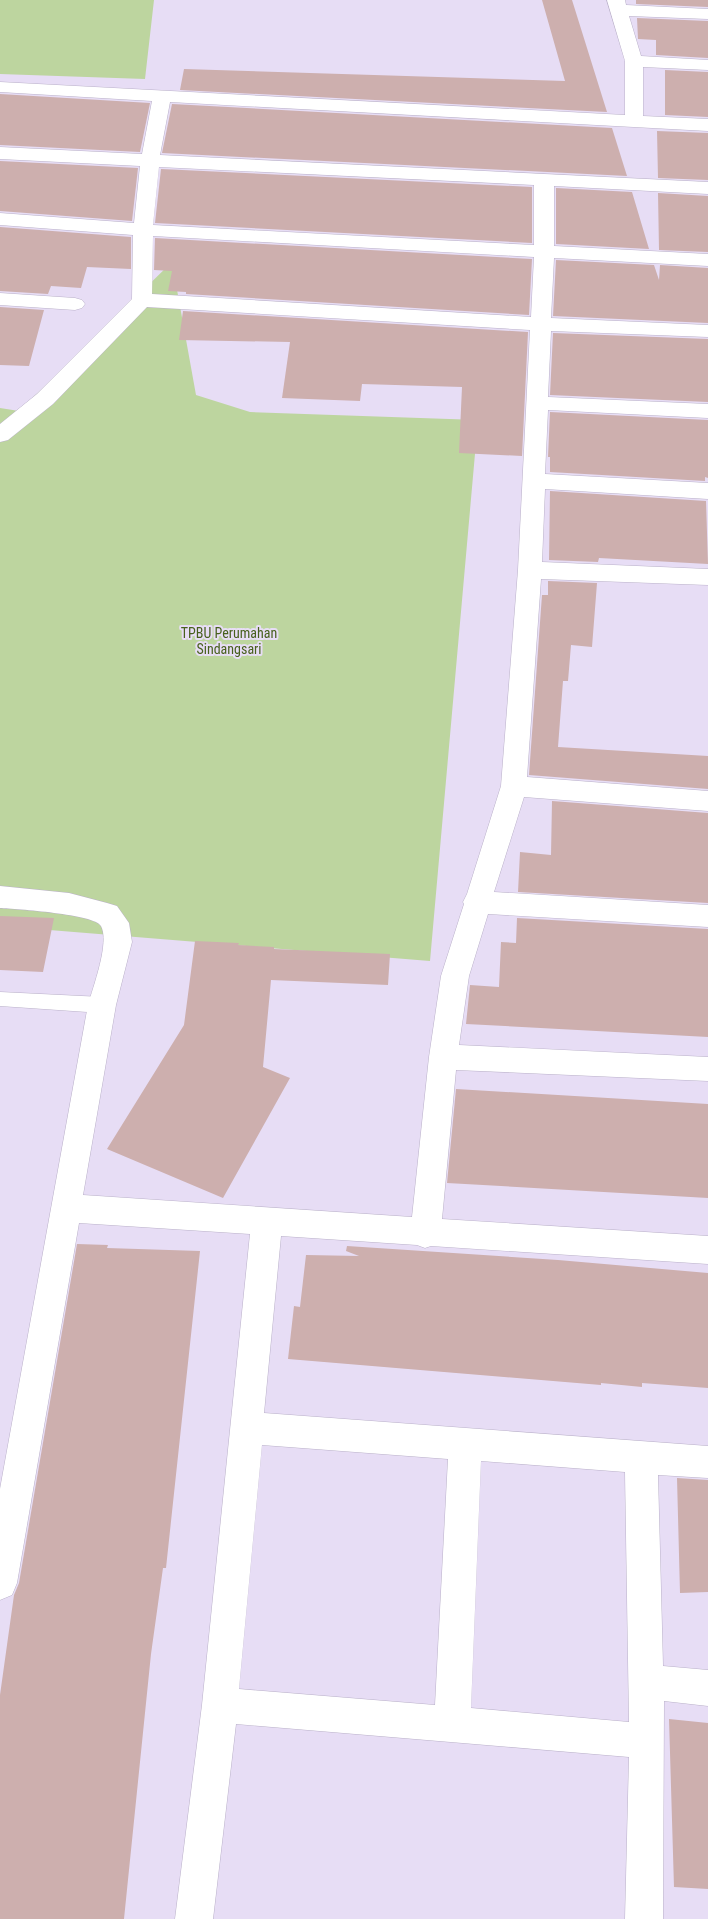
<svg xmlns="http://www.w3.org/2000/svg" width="708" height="1919" viewBox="0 0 708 1919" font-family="'Roboto Condensed',sans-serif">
	<rect width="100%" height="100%" fill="#e7ddf5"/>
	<path fill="#bdd59f" d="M0,0h154l-9,79 -145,-5z
		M172,262l24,133 54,17 228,8 -48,541 -430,-35v-518l19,3z"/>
	<path fill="#cdafae" d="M542,0h30l35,112 -427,-22 4,-21 381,12z
		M636,0h72v7l-72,-3z
		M637,18l71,3v37l-52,-3v-15l-18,-1z
		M665,70l43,2v45l-43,-2z
		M0,94l150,9 -10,49 -140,-7z
		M172,104l440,24 15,48 -465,-23z
		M657,131l51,2v47l-50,-2z
		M0,161l138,7 -6,53 -132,-10z
		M161,169l371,18v56l-377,-20z
		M556,188l76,4 17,57 -93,-5z
		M658,193l50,3v56l-49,-2z
		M0,227l131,10v32l-44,-2 -6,21 -30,-2 -3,8 -48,-3z
		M155,238l377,21 -3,56 -343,-21v-2l-18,-1 4,-20 -18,-1z
		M556,260l98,5 5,15 1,-15 48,3v55l-155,-7z
		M0,307l44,3 -15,56 -29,-1z
		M183,311l345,21 -6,124 -63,-3 3,-66 -100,-3 -2,17 -78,-3 8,-56 -111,-2z
		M553,333l155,6v63l-158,-7z
		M550,412l158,8v58l-3,-1v4l-155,-9v-15h-2z
		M550,491l156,10 2,63 -109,-6 -1,4 -49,-2z
		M548,581l49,2 -5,64 -21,-2 -3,36h-5l-5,66 150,9v33l-179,-14 13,-180h6z
		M552,801l156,12v90l-190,-11 2,-40 31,3z
		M0,916l54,2 -11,54 -43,-2z
		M517,918l191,11v108l-242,-13 4,-39 29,2 2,-45 15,1z
		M195,941l44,2 -1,2 36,2v2l116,5 -2,31 -117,-5 -8,87 27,11 -67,120 -116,-49 77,-124z
		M456,1089l252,15v94l-261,-15z
		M77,1244l31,1 -1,3 93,3 -34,317h-3l-12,86 -27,265h-124v-224l14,-100 5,-12z
		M347,1246l211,14 150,13v115l-66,-5v4l-41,-4v2l-313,-26 6,-53 6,1 6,-52 53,1 -13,-5z
		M677,1478l31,2v112l-28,1z
		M669,1719l39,4v166l-34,-2z"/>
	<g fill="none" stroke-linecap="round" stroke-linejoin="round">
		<g stroke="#bab1c9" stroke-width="1">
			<path id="lane" d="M0,992l102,5 6,3 3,5 -3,5 -6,3 -102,-7z"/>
		</g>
		<g stroke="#bab1c9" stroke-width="1">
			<path id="street" d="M607,0h18l1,5 82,4v10l-79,-3 12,40 67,4v10l-65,-3v49l65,3v12l-538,-29 -10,53 548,27v12l-154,-8v60l154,8v12l-154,-8 -3,60 157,7v12l-157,-6 -3,66 160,7v14l-160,-8 -3,64 163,9v16l-163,-10 -3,73 166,7v16l-167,-6 -14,198 181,14v20l-184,-14 -30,95 214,13v22l-220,-13 -19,62 -10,69 249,12v24l-252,-11 -14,149 266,17v28l-277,-18 -6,2 -8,-3 -136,-9 -17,177 444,33v32l-50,-3 5,191 45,4v36l-44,-5 -1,218h-38l4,-162 -393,-33 -23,195h-38l27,-214 48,-471 -171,-11 -62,360 -5,12 -12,5v-111l88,-484c5,-18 22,-63 13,-79 -6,-12 -85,-17 -101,-18v-22l69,7 38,10 10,3 12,17 3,19 -16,63 -33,190 329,22 17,-160 12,-81 23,-72 -1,-2 4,-8 34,-108 17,-216 12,-240 -383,-23 -94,97 -45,36 -8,2v-18l37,-30 95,-95 1,-64 -133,-10v-12l134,10 6,-57 -140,-7v-12l142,7 10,-53 -152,-9v-10l625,33v-54zM159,167l375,18v60l-381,-20zM153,236l381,21 -3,60 -379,-23zM262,1445l186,14 -13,246 -196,-16zM481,1461l144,11 4,250 -158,-14z
				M0,293l75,5 7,2 3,4 -3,4 -7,2 -75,-5z"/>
		</g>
		<use href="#lane" fill="#fff" fill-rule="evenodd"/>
		<use href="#street" fill="#fff" fill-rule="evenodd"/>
	</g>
	<g text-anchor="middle" stroke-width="4" stroke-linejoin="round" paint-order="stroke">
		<g font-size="14" fill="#47601c" stroke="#e7ddf5">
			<text x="229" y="638">TPBU Perumahan<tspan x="229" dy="16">Sindangsari</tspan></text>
		</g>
	</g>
</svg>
